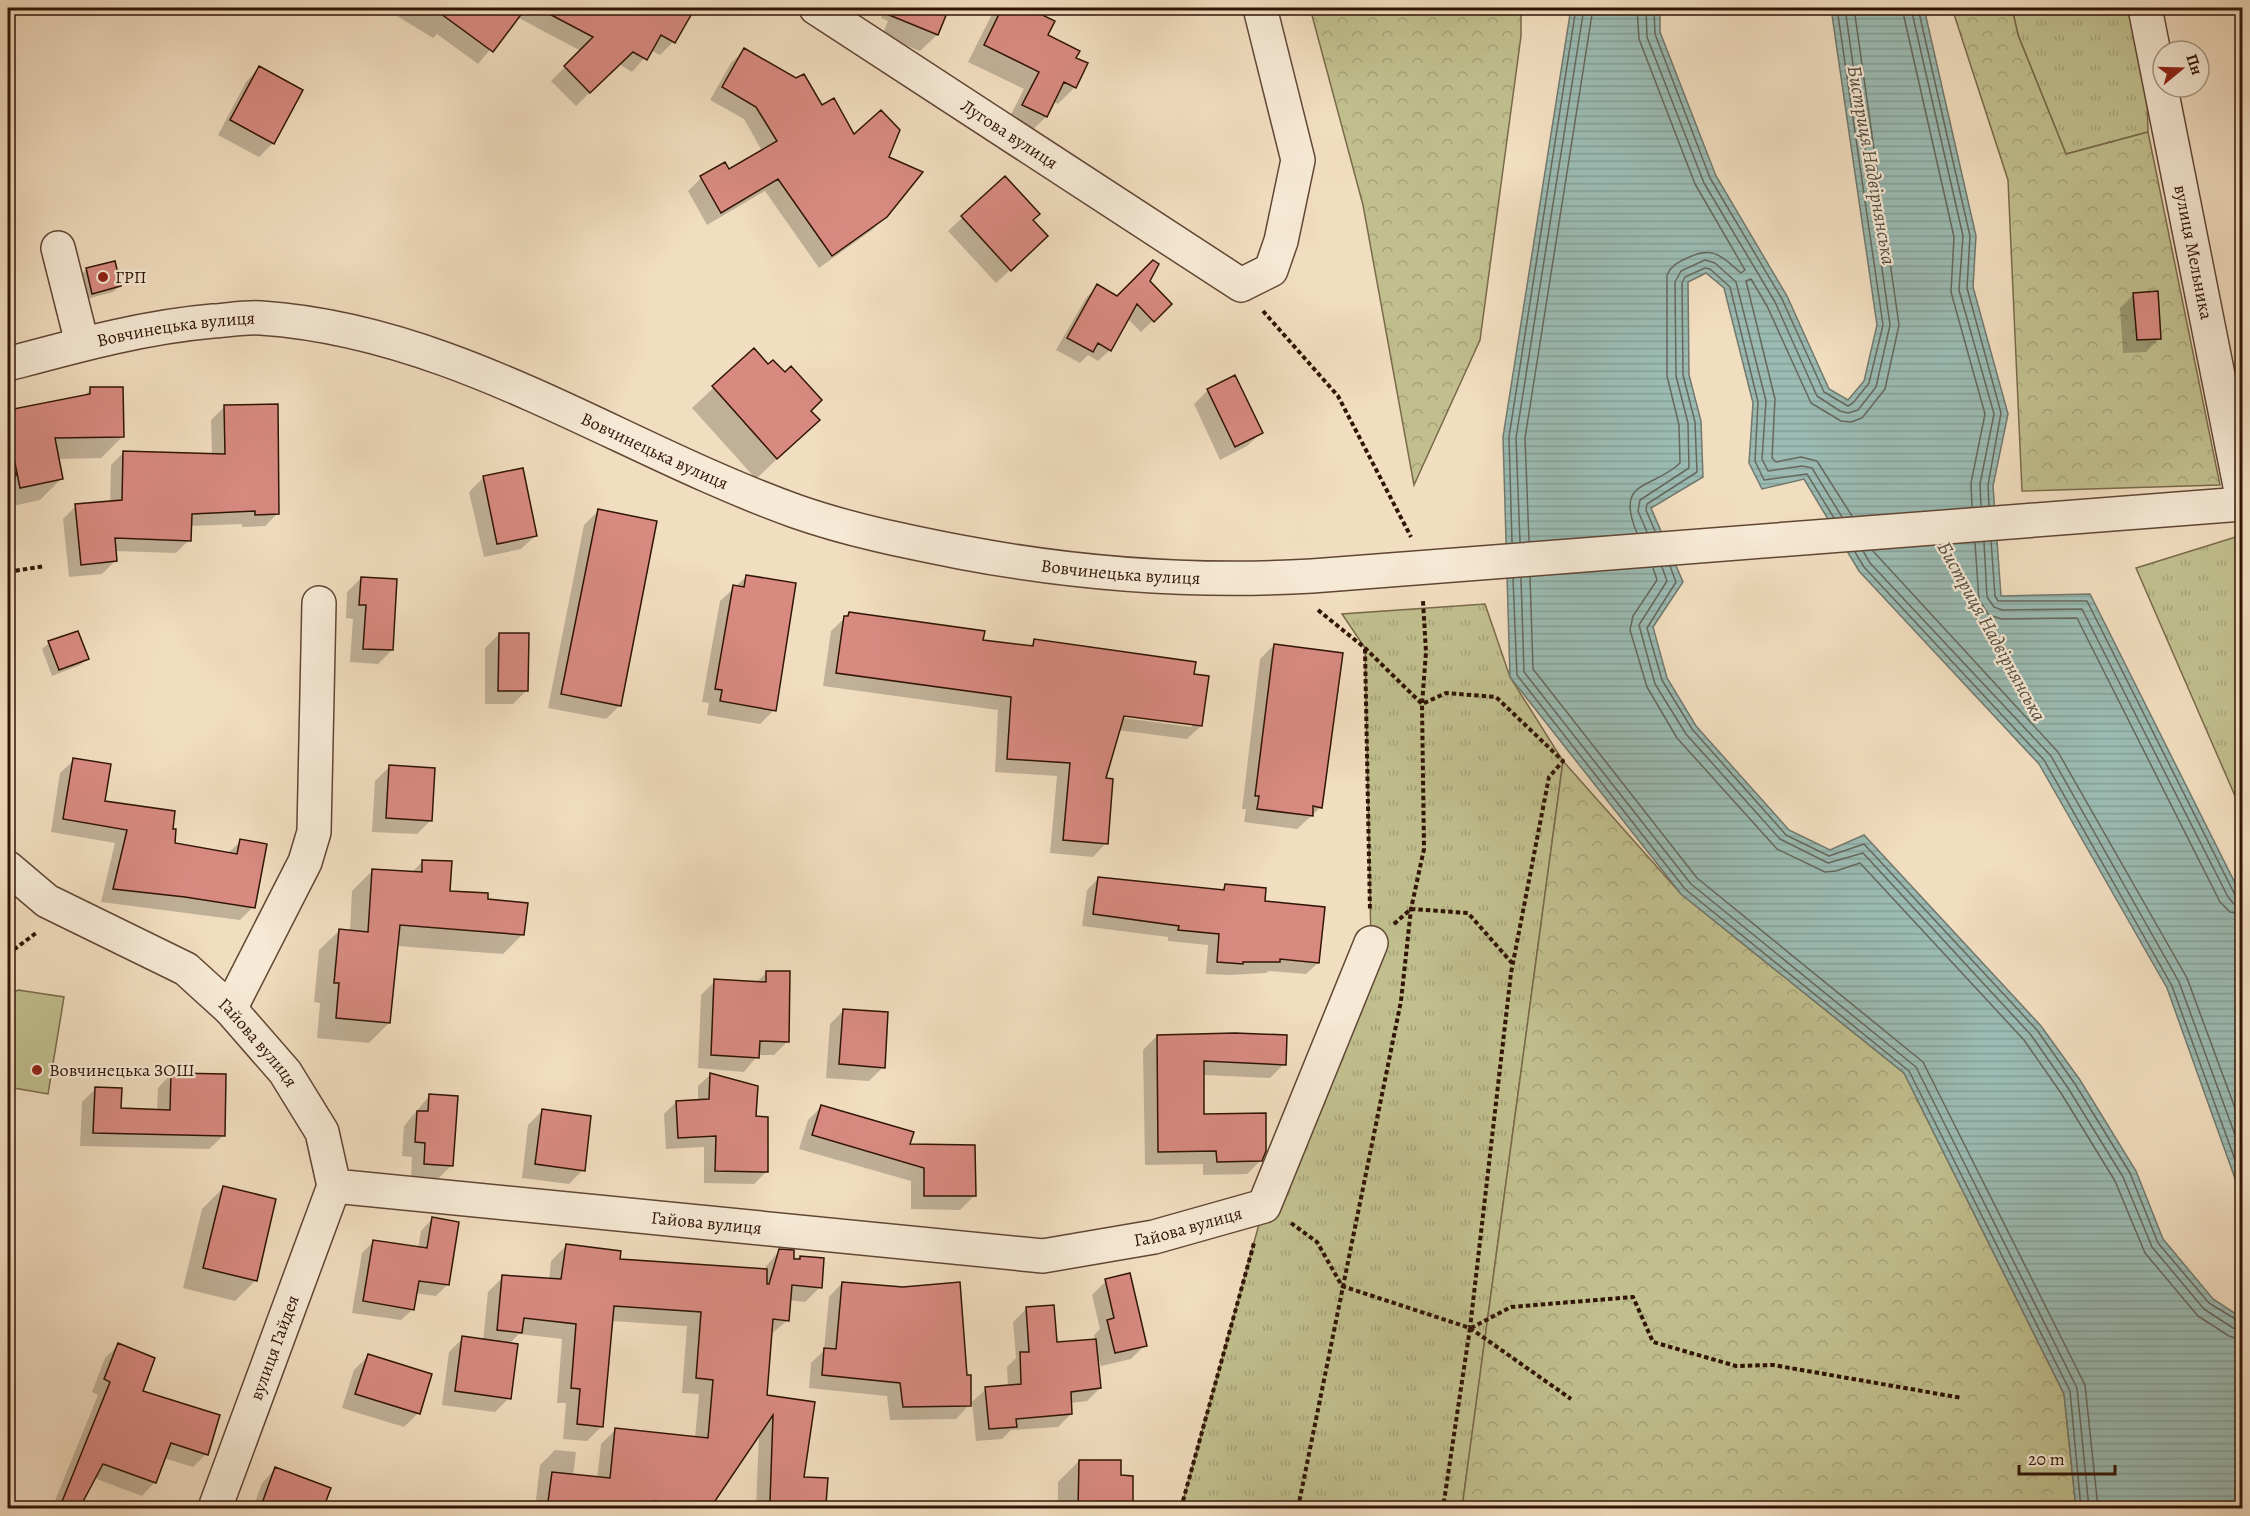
<svg xmlns="http://www.w3.org/2000/svg" width="2250" height="1516" viewBox="0 0 2250 1516" font-family="Alegreya,serif">
	<defs>
		<pattern id="grass-tufts" width="24" height="20" patternUnits="userSpaceOnUse" patternTransform="scale(1.5)"><rect width="24" height="20" fill="#c1bf8e"/><path d="M3 7l-1-3M5 7V3M7 7l1-3M15 17l-1-3M17 17v-4M19 17l1-3" fill="none" stroke="#a6a379"/></pattern>
		<pattern id="forest-crowns" width="20" height="18" patternUnits="userSpaceOnUse" patternTransform="scale(1.5)"><rect width="20" height="18" fill="#c1bf8e"/><path d="M2 6a3 3 0 1 1 6 0M12 15a3 3 0 1 1 6 0" fill="none" stroke="#a6a379"/></pattern>
		<pattern id="water-rules" width="6" height="5" patternUnits="userSpaceOnUse" patternTransform="scale(1.5)"><rect width="6" height="5" fill="#9bbbb3"/><path d="M0 2.5h6" fill="none" stroke="#86a098"/></pattern>
	</defs>
	<rect width="100%" height="100%" fill="#f1ddbf"/>
	<filter id="stains"><feTurbulence type="fractalNoise" baseFrequency=".00333" numOctaves="4"/><feColorMatrix values="0 0 0 0 .2 0 0 0 0 .09 0 0 0 0 .02 0 0 0 .5 -.17"/></filter>
	<radialGradient id="worn" r=".72"><stop offset=".6" stop-color="#630" stop-opacity="0"/><stop offset="1" stop-color="#630" stop-opacity=".3"/></radialGradient>
	<path fill="url(#grass-tufts)" stroke="#796a4a" stroke-width="1.5" d="M2012,8h117l17,49 2,75 -82,22 -48,-119z
		M2242,535v277l-106,-244z
		M1485,604l25,73 53,84 -101,747h-281l83,-302 107,-263 -6,-295 -23,-34z"/>
	<path fill="url(#forest-crowns)" stroke="#796a4a" stroke-width="1.5" d="M1310,8h211v28l-41,304 -66,145 -51,-280z
		M1952,8h60l6,27 48,119 82,-22 72,353 -198,6 -14,-311z
		M1563,761l118,133 223,179 160,321 12,114h-614z"/>
	<path fill="#c1bf8e" stroke="#796a4a" stroke-width="1.5" d="M18,990l46,7 -16,97 -40,-7v-90z"/>
	<path fill="url(#water-rules)" stroke="#71786d" stroke-width="1.5" d="M1571,8h89v24l56,144 71,120 42,93 19,11 16,-19 13,-56 -46,-317h93l52,228 -3,51 35,127 -15,72 8,110 89,-2 152,303v301l-75,-210 -128,-224 -180,-193 -55,-92 -42,10 -13,-26 4,-60 -29,-115 -18,-15 -18,9 1,93 12,46 2,56 -52,31 32,74 -30,45 14,51 29,48 93,104 41,20 34,-15 177,191 39,54 56,91 27,68 50,60 29,19v190h-166l-12,-114 -160,-321 -223,-179 -171,-217 -7,-240z"/>
	<path fill="#0003" fill-rule="evenodd" d="M384,8h298l8,4 -17,30 -13,13 -9,-5 -19,22 -13,-8 -43,42 -25,-25 30,-30 -64,-34 -39,47 -41,-30 -4,4z
		M886,8h62l-11,27 -17,16 -38,-15 6,-15 -7,-3z
		M995,8h31l20,27 28,23 1,29 -17,17 -5,-3 -7,16 -17,16 -22,-11 17,-33 -56,-27z
		M744,50l77,57 33,30 33,20 -1,59 -14,14 -53,38 -54,-77 -58,34 -19,-34 13,-13 23,-14 4,7 34,-20 -18,-32 -34,-19 21,-37z
		M259,68l14,75 -14,14 -41,-22 28,-53z
		M1005,178l27,72 -36,33 -48,-52z
		M87,269l33,17 -7,6 -27,7 -6,-23z
		M1148,282l22,22 -29,28 -14,-14 -17,32 -12,11 -10,-6 -8,8 -24,-13 30,-52 11,-12 20,12z
		M2134,294l26,44 -14,14 -23,1 -3,-45z
		M754,350l64,70 -62,59 -64,-71z
		M91,389l32,47 -22,22 -44,1 4,20 -21,21 -32,7v-95l75,-15z
		M1208,390l53,43 -14,13 -27,14 -26,-56z
		M224,407l54,106 -13,13 -23,1v-3l-52,2 -1,14 -13,13 -62,-2 1,10 -13,13 -33,3 -6,-58 13,-13 34,-3 1,-38 13,-13 88,3 -1,-35z
		M521,470l14,66 -14,13 -37,8 -15,-65 14,-14z
		M598,511l22,194 -14,14 -58,-11 36,-183z
		M747,576l27,134 -14,14 -53,-9 2,-12 -7,-1 18,-101z
		M361,578l31,72 -14,14 -28,-2 3,-43 -7,-1 1,-26z
		M849,614l133,27 47,6 5,-6 159,34 8,51 -14,13 -69,-9 -14,50 2,63 -13,14 -43,-4 7,-77 -62,-4 3,-62 -175,-24 8,-55zM1116,714l76,9v4l-76,-10z
		M499,634l28,56 -14,14h-28v-56z
		M49,643l38,16 -7,6 -28,11 -10,-27z
		M1274,645l47,162 -24,22 -53,-7 2,-13h-4l18,-150z
		M74,760l30,42 69,42 54,10 14,-13 12,66 -13,13 -139,-18 14,-59 -64,-11 9,-59z
		M389,767l42,53 -14,14 -45,-2 3,-51z
		M423,861l26,32 37,7 37,34 -20,20 -106,-8 -8,77 -20,20 -52,-5 3,-35 -6,-1 5,-52 21,-20 10,1 2,-40 21,-21 38,3z
		M1098,879l122,12 5,-5 38,17 55,60 -12,11 -37,-3 -3,2 -36,2 -24,-1 2,-29 -40,-4v-4l-86,-11 5,-36z
		M767,972l21,69 -14,14h-16l-14,17 -46,-4 3,-73 14,-14 41,2z
		M844,1010l39,57 -14,14 -43,-3 4,-54z
		M1157,1036l127,28 -14,14 -67,-3v40l58,45 -14,14 -44,1v-11l-58,1 -2,-115z
		M171,1074l52,62 -14,13 -129,-3 2,-44 14,-14 23,22 38,1 1,-23z
		M711,1074l44,44 11,54 -12,12 -50,-1v-36l-38,2 -2,-35 12,-12 22,-1v-15z
		M429,1096l23,69 -14,14 -27,-2 1,-20 -10,-1 2,-30z
		M822,1106l152,90 -14,14 -49,-1v-28l-112,-32 9,-29z
		M542,1111l41,59 -14,14 -47,-6 6,-53z
		M223,1188l33,92 -21,21 -52,-13 19,-79z
		M432,1219l15,66 -11,11 -21,-3 -2,16 -12,11 -49,-7 10,-60 12,-12 44,8 3,-18z
		M566,1246l52,14 145,10 17,-20 12,10 8,-3 20,30 -15,15 -16,-2 -1,20 -18,15 -5,61 37,82 23,26 -5,4h-64l3,-75 -51,75h-173l5,-43 15,-15 21,2 -3,24 24,3 4,-35 15,-15 79,9 4,-44 -17,-1 5,-67 -76,-5 -9,105 -15,15 -24,-2 3,-36h-9l5,-64 -43,-5 -10,10v54l-14,14 -53,-7 7,-53 14,-14 20,3 5,-49 15,-15 46,3 2,-19z
		M1106,1281l39,64 -14,14 -30,7 -5,-14 4,36 -13,13 -17,2 1,11 -13,13 -47,3 -9,9 -26,2 -4,-39 14,-13 22,-2 -1,-20 9,-9 -3,-36 14,-14 28,36 40,-4 -1,-5 6,-6 -8,-34z
		M842,1283l127,122 -13,14 -66,1 -3,-24 -78,-8 2,-25 13,-13 5,-53z
		M118,1345l23,47 65,62 -13,13 -29,-9 -9,24 -13,14 -48,-18 -17,30h-25l46,-113 -6,-3 13,-34z
		M368,1356l50,57 -14,14 -62,-19 12,-38z
		M1079,1461l40,16 12,31h-73v-26z
		M275,1469l47,39h-69l9,-25z
		M147,1505l11,3h-14z"/>
	<g fill="none" stroke-linecap="round" stroke-linejoin="round">
		<path stroke="#66685c" stroke-width="1.5" d="M1646,8l1,29 57,146 71,119 42,94 23,15 8,2 10,-3 18,-23 14,-62 -45,-317
			M1654,8l1,26 55,144 72,121 42,93 24,14 5,-3 16,-20 14,-58 -46,-317
			M1902,8l52,229 -3,55 34,122 -14,69 1,24
			M1911,8l52,228 -4,54 35,124 -14,70 1,22
			M1918,8l52,228 -3,52 34,125 -13,72 1,21
			M1852,516l-35,-55 -16,-4 -25,5 -4,-4 3,-59 -29,-118 5,-2 16,27 44,97 30,18 10,1 11,-4 23,-29 14,-64 -45,-317
			M1655,531l-9,-21 1,-6 50,-32 -2,-50 -12,-47 -1,-92 3,-6 20,-9 5,1 20,18 28,115 -3,59 9,19 43,-6 27,44
			M1647,532l-9,-21 2,-11 49,-32 -1,-45 -12,-47 -1,-94 6,-11 24,-11 10,3 21,19 30,119 -4,58 6,12 34,-5 10,2 30,49
			M1637,533c-23,-54 15,-43 43,-70l-1,-38 -12,-49v-101c4,-9 10,-12 18,-16 27,-14 35,-4 56,14l4,-3 -50,-86 -56,-145 -2,-31
			M1529,541l-4,-103 68,-430
			M1991,541l4,55 3,5h89l147,292 8,4
			M1512,542l-3,-105 67,-429
			M1520,542l-4,-104 68,-430
			M1984,542l3,55 7,10 8,3 80,-1 146,288 6,7 8,1
			M1975,543l4,57 10,15 13,4 75,-1 143,284 10,10 12,2
			M1863,551l7,12 181,193 128,226 63,172
			M1873,551l185,201 129,226 55,149
			M1855,552l9,15 180,193 128,226 70,193
			M1670,566l6,16 -29,46 15,52 30,49 94,106 43,21 35,-12 173,186 38,54 55,89 28,70 51,60 33,20
			M1662,567l5,14 -28,44 16,59 31,50 94,105 48,24 35,-10 168,182 37,53 55,89 29,70 52,62 29,19 9,2
			M1653,568l4,12 -24,36 -3,14 17,57 30,51 100,111 48,23 11,-1 24,-8 164,177 37,53 54,88 30,72 53,63 31,20 13,4
			M1530,577l3,92 164,209 226,184 162,323 13,123
			M1513,578l4,97 168,214 224,182 161,320 11,117
			M1521,578l3,94 167,212 225,183 161,321 12,120"/>
	</g>
	<path fill="#d88a81" stroke="#311405" stroke-width="1.5" d="M433,8h93l-33,44z
		M538,8h157l-20,35 -14,-8 -14,25 -14,-8 -43,41 -26,-27 29,-29z
		M872,8h77l-11,27z
		M1002,8h26l27,13 -7,14 32,16 -4,7 12,5 -12,25 -12,-6 -17,35 -25,-12 17,-33 -55,-27z
		M744,48l52,30 8,-4 18,31 12,-7 20,36 27,-24 19,20 -11,27 34,15 -36,45 -55,39 -54,-77 -57,34 -21,-37 25,-14 4,7 48,-28 -21,-34 -34,-20z
		M259,66l44,24 -29,54 -44,-24z
		M1005,176l35,38 -7,6 15,16 -37,35 -50,-55z
		M1153,260l6,4 -9,17 22,23 -18,18 -17,-18 -26,47 -13,-8 -5,9 -26,-14 30,-54 20,12z
		M115,261l6,25 -29,8 -6,-26z
		M2158,291l3,48 -24,1 -4,-47z
		M754,348l14,16 5,-4 12,12 6,-6 31,34 -11,11 9,9 -43,39 -65,-73z
		M1235,375l28,58 -28,14 -28,-58z
		M90,387h33l1,50 -69,1 8,41 -43,9 -12,-59v-19l82,-16z
		M278,404l1,110 -24,1v-4l-63,3 -1,27 -76,-3 2,23 -36,4 -6,-61 47,-4 1,-49 102,3 -1,-49z
		M523,468l14,68 -40,8 -14,-68z
		M598,509l59,12 -36,185 -60,-12z
		M746,575l50,8 -20,128 -56,-10 2,-11 -7,-1 18,-104 11,2z
		M361,577l36,2 -4,71 -30,-1 3,-44h-7z
		M849,612l136,19 -2,9 50,6 1,-7 162,23 -2,12 15,2 -7,50 -78,-10 -18,62 7,1 -5,65 -45,-4 7,-77 -63,-4 4,-62 -175,-24 8,-57h4z
		M78,631l11,28 -30,11 -11,-29z
		M499,633h30l-1,58h-30z
		M1274,644l69,9 -21,155 -9,-2v10l-56,-7 2,-13h-4z
		M73,758l38,6 -6,37 70,10 -2,18h3l-1,14 62,11 3,-15 27,5 -12,64 -70,-11 -72,-8 14,-59 -64,-11z
		M389,765l46,3 -3,53 -46,-3z
		M422,860l30,1 -2,30 38,2v6l40,4 -4,32 -124,-10 -10,98 -54,-5 3,-35h-5l5,-54 29,3 4,-63 50,3z
		M1098,877l126,13 1,-6 41,4 -1,13 60,6 -6,56 -39,-4v3h-37v2l-26,-2 2,-28 -41,-4 1,-4 -86,-12z
		M766,971h24l-1,71 -29,-1 -1,17 -48,-3 3,-76 52,3z
		M843,1009l45,3 -3,56 -46,-4z
		M1235,1033l52,2 -1,30 -82,-4v53l62,-1v38l-4,10 -45,1 -1,-11 -58,1 -1,-117z
		M171,1073l55,1 -1,62 -132,-3 2,-46 27,1 -1,20 49,2z
		M710,1073l48,13 -2,30 12,1v55l-53,-1 1,-35 -38,2 -2,-37 33,-2z
		M429,1094l29,2 -5,70 -29,-2 1,-21 -10,-1 2,-31h11z
		M821,1105l93,27 -4,12 65,1 1,51h-52v-28l-112,-33z
		M542,1109l49,7 -6,55 -50,-7z
		M223,1186l53,13 -19,82 -54,-13z
		M432,1217l27,5 -10,63 -30,-4 -5,29 -51,-9 10,-61 54,8z
		M566,1244l55,7 -1,8 147,10v15h2l10,-35 15,1v9h6v-3l24,2 -2,30 -30,-3 -3,36 -16,-2 -6,76 48,7 -11,75 24,1 -2,26 -56,-2 3,-87 -62,92 -57,-6 -1,8h-106l5,-37 58,6 5,-50 93,10 5,-58 -17,-2 5,-66 -87,-6 -11,121 -26,-3 3,-35 -9,-1 5,-64 -52,-6 -2,15 -25,-3 5,-55 59,4z
		M1130,1273l17,73 -32,7 -8,-33 7,-2 -9,-39z
		M842,1282l61,5 57,-5 7,93h4v31l-68,1 -3,-24 -78,-8 2,-27 12,1z
		M1054,1305l3,37 39,-3 5,49 -30,4 1,22 -56,5 1,8 -28,2 -4,-42 36,-3 -1,-32h9l-3,-45z
		M462,1336l56,8 -7,55 -56,-8z
		M118,1343l37,15 -12,33 77,24 -12,40 -37,-12 -15,40 -53,-19 -24,45h-20l51,-127 -6,-3z
		M368,1354l64,20 -12,40 -65,-20z
		M1079,1460h42v15l12,1v33h-55z
		M275,1467l56,21 -8,21h-63z"/>
	<g fill="none" stroke-linecap="round" stroke-linejoin="round">
		<g stroke="#614634" stroke-width="36">
			<g id="minor">
				<path id="s1" d="M816,8l425,277 30,-15 10,-29 17,-81 -38,-152"/>
				<path id="s2" d="M2145,8l97,488"/>
				<path d="M58,248l24,95"/>
				<path id="s3" d="M8,364c67,-18 135,-37 205,-43 16,-1 32,-4 48,-3 194,13 356,129 534,193 54,19 109,30 165,41 116,22 233,31 352,24l930,-72"/>
				<path id="s4" d="M8,868l39,33 139,68 44,40 55,63 37,60 12,54 709,70 111,-19 110,-31 107,-263"/>
				<path d="M230,1009l75,-147 9,-30 5,-229"/>
				<path id="s5" d="M215,1508l119,-322"/>
			</g>
		</g>
		<path stroke="#311405" stroke-width="4" stroke-dasharray="4.5 3" stroke-linecap="butt" d="M1263,311l75,85 73,141
			M8,470l9,5
			M8,572l37,-6
			M1318,610l47,38 57,56 24,-11 50,4 67,64 -14,16 -38,196 -41,355
			M1365,649l5,262
			M1394,924l17,-15 57,4 44,50
			M8,954l28,-21
			M1291,1223l26,19 25,44 128,42 -27,180
			M1470,1328l101,71
			M1471,1328l40,-21 122,-10 20,45 83,24 37,-1 189,33
			M1181,1508l73,-265
			M1298,1508l103,-507 10,-92 13,-60 -2,-145 4,-52 -3,-51"/>
		<use href="#minor" stroke="#f6e9d5" stroke-width="33"/>
	</g>
	<g fill="#8f2418" stroke="#f6e9d5" stroke-width="2">
		<circle cx="103" cy="277" r="6"/>
		<circle cx="37" cy="1070" r="6"/>
	</g>
	<g text-anchor="middle" stroke-width="4.5" stroke-linejoin="round" paint-order="stroke">
		<g font-size="18" fill="#311405" stroke="#f6e9d5">
			<text dy="6" stroke="none"><textPath href="#s1" startOffset="231">Лугова вулиця</textPath></text>
			<text dy="6" stroke="none"><textPath href="#s2" startOffset="249">вулиця Мельника</textPath></text>
			<text dy="6" stroke="none"><textPath href="#s3" startOffset="172">Вовчинецька вулиця</textPath></text>
			<text dy="6" stroke="none"><textPath href="#s3" startOffset="676">Вовчинецька вулиця</textPath></text>
			<text dy="6" stroke="none"><textPath href="#s3" startOffset="1161">Вовчинецька вулиця</textPath></text>
			<text dy="6" stroke="none"><textPath href="#s4" startOffset="309">Гайова вулиця</textPath></text>
			<text dy="6" stroke="none"><textPath href="#s4" startOffset="849">Гайова вулиця</textPath></text>
			<text dy="6" stroke="none"><textPath href="#s4" startOffset="1335">Гайова вулиця</textPath></text>
			<text dy="6" stroke="none"><textPath href="#s5" startOffset="171">вулиця Гайдея</textPath></text>
		</g>
		<g font-size="18" fill="#311405" stroke="#f6e9d5" text-anchor="start">
			<text x="115" y="283">ГРП</text>
			<text x="49" y="1076">Вовчинецька ЗОШ</text>
		</g>
		<g font-size="20" font-style="italic" fill="#564e42" stroke="#f6e9d5">
			<text transform="translate(1872 165) rotate(80)" y="7">Бистриця Надвірнянська</text>
			<text transform="translate(1992 631) rotate(61)" y="7">Бистриця Надвірнянська</text>
		</g>
	</g>
	<rect width="2250" height="1516" fill="none" stroke="#f1ddbf" stroke-width="30"/>
	<rect x="9" y="9" width="2232" height="1498" fill="none" stroke="#311405" stroke-width="3"/>
	<rect x="15" y="15" width="2220" height="1486" fill="none" stroke="#311405" stroke-width="1.5"/>
	<g transform="translate(2181 69) rotate(71)"><circle r="28" fill="#f6e9d5" stroke="#a79482" stroke-width="1.5"/>
	<path d="M0-4.5L10 22L0 15L-10 22Z" fill="#8f2418"/>
	<text y="-9" font-size="16" font-weight="bold" text-anchor="middle" fill="#311405">Пн</text>
	</g>
	<path d="M2019 1465v9h96v-9" fill="none" stroke="#311405" stroke-width="3"/>
	<text x="2028" y="1465" font-size="18" fill="#311405" stroke="#f6e9d5" stroke-width="4.5" paint-order="stroke">20 m</text>
	<rect width="100%" height="100%" filter="url(#stains)"/>
	<rect width="100%" height="100%" fill="url(#worn)"/>
</svg>
